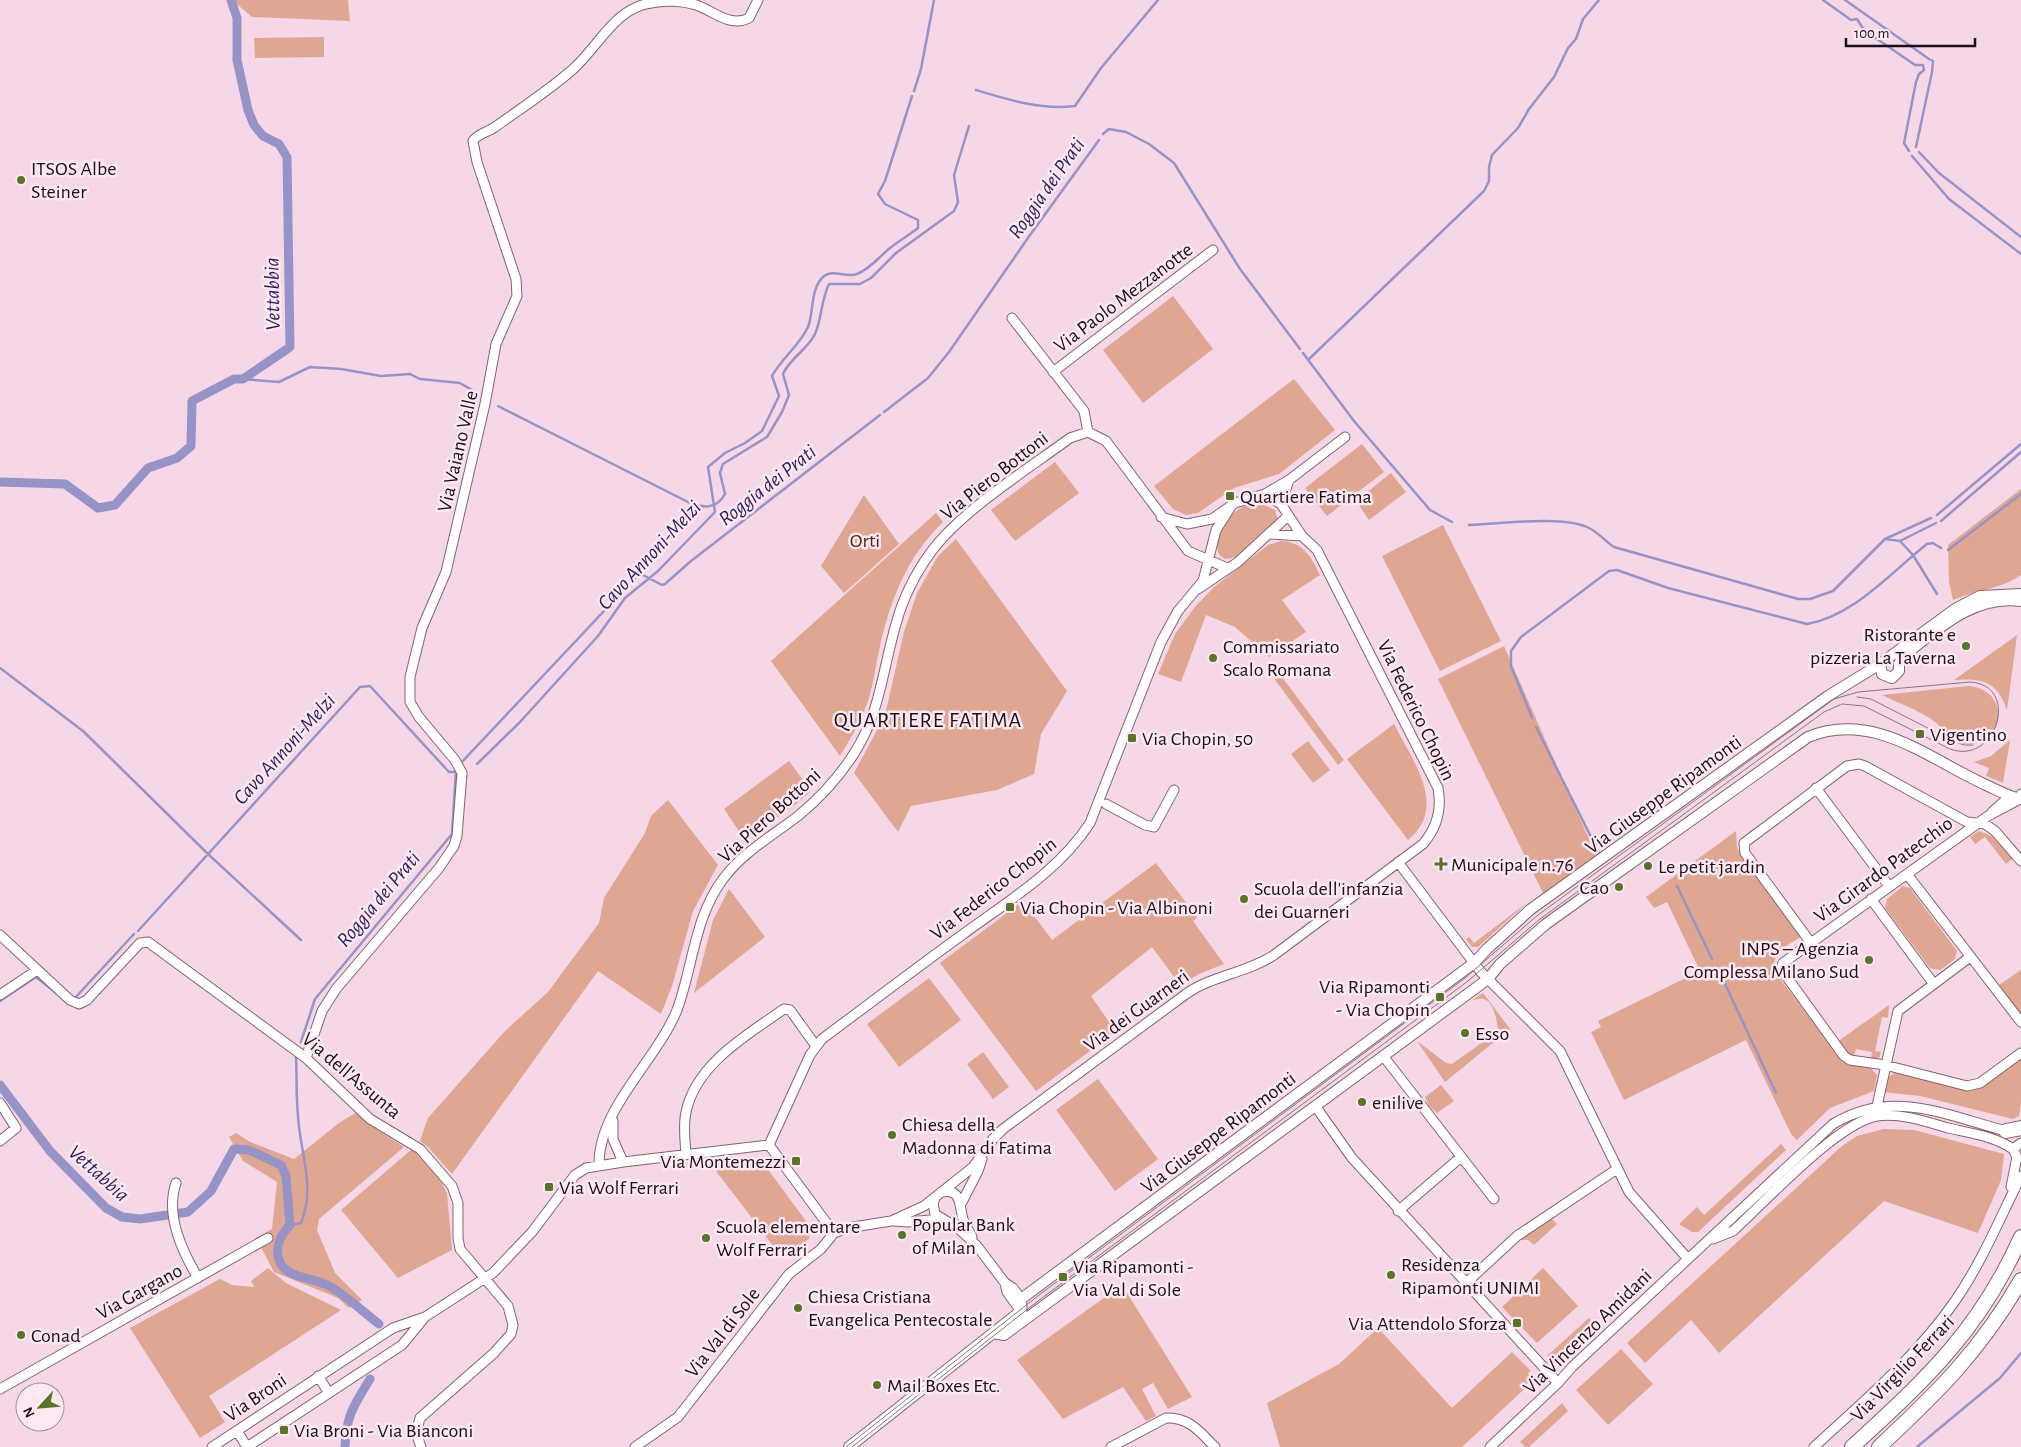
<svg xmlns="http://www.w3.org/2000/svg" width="2021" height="1447" viewBox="0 0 2021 1447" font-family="'Alegreya Sans',sans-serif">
	<rect width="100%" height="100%" fill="#f6d7e8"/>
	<path fill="#dfa691" d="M232,0h116l2,21 -98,-4z
		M324,37v20l-69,1 -1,-20z
		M1173,296l40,53 -70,54 -40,-53z
		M1294,379l41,51 -56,44 -45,14 -36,25 -12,2 -13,-6 -19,-23z
		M1362,444l22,28 -57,44 -22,-28z
		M1055,462l24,31 -64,48 -24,-31z
		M1391,473l15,19 -37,28 -13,-19z
		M2021,489v86c-20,14 -45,15 -68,25l-4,-18 -1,-37z
		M864,495l35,49 -55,49 -23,-27z
		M1258,502l17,8 3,11 -5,6 -36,29c-34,17 -22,-49 21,-54z
		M936,513l7,9c-36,35 -52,76 -63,124 -4,17 -6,35 -11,52 -7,21 -18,40 -29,58l-69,-95z
		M1443,525l58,116 -61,30 -58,-115z
		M956,539l111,152 -26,43 -7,40 -37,16 -86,16 -13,26 -44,-59 31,-58 19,-83 13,-39 21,-37z
		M1281,541c23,1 30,16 39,34l-38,25 24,32 -37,25 -34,-30 -29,-12 -25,67 -23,-8 17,-40 19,-26 19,-20 55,-43z
		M2017,635l-10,75c-10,-29 -25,-32 -53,-30z
		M1504,646l92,209 -53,38 -105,-214z
		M1276,669l68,91 -6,5 -68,-92z
		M1968,686c36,2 42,46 8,57 -21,7 -31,-15 -45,-24 -15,-10 -33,-16 -49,-24z
		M1394,724c18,36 55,83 14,116l-61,-81z
		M2010,740l-7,43 -17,-7 3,-8 -15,-6 17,-6z
		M1308,741l22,29 -17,13 -22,-29z
		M789,761l22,30 -16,14 -50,35 -21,-31z
		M668,800l50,65 -25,46 -21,75 -11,28 -63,-43 -146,203 -24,-27 -8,-6 8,-23 77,-87 43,-39 51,-69 5,-25 41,-65 6,-17z
		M1736,831l1,17 65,88c-15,10 -30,15 -28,35l67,88 7,6 23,3 6,7 -3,16 -44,17 -33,32 -6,-6 -45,-94 -122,60 -33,-68 10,-5 -3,-6 102,-50 -33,-69 -13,6 -8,-11z
		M1979,831l15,6 19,22 -7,5 -21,-27 -10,7 -5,-7z
		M1156,863l41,54 -4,4 31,43 -25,10 -19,11 -28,-38 -61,49 25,36 -80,59 -96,-128 83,-62 29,39z
		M1903,886l7,2 47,63 -2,8 -15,11 -10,-2 -45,-60 2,-9z
		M729,889l36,48 -71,56 19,-73z
		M1528,902l-50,45h-6l-6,-8 3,-2 5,6z
		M2021,970v45l-22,-30z
		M929,978l32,42 -62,47 -32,-43z
		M1483,993l27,36 -65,53 -28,-41 29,22 6,1 42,-30 5,-1c-2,-10 -4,-30 -15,-34 -4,-1 -9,1 -12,1z
		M1889,1005l-1,13 -6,-1 -7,34 6,1 -2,6 -8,1 1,-7 -16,-3 -2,7 -6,-1 -11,-13z
		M983,1052l26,35 -16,12 -26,-35z
		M2021,1057v45l-2,14 -6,3 -93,-23 -37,-4 5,-15 7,-4 79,16z
		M1098,1079l60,80 -43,32 -59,-81z
		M1441,1085l13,16 -17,12 -8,-7 -4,-9z
		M357,1112l11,12 36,23 -85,72 -2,11 18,43 27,27 -13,8 -11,-10 -64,-26 -18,-34 16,-9 5,-47 -34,-21 -14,-24 7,-4 14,9 44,17 45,-36z
		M1884,1129l30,1 90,24 -3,26 -23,53 -94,-32 -165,152 -28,-33 -46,43 -18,-20 215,-197 15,-10z
		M1781,1144l5,6 -88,82h-6l-13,-8 18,-17 7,8z
		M412,1149l26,27 9,17 5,57 -54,28 -57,-68z
		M752,1158l9,2 50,68 -2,11 -26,20 -73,-96z
		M1550,1217l7,7 -23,21 -6,-5h-10z
		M268,1268l18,15 55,27 -132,86 16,26 -25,16 -70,-110 90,-49 12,6 22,2 -3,-6z
		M1543,1268l35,38 -41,37 -35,-36z
		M1122,1285l70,112 -24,12 -15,-26 -11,6 14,27 -10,5 -23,-34 -60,32 -46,-59z
		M1589,1318l9,10c-11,11 -36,44 -51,28z
		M1378,1328l74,80 60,-56 19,19 -3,2 4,9 -70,65h-182l-13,-44 72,-39z
		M1621,1349l32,35 -45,41 -32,-35z
		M1562,1403l6,8 -39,36h-4l-5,-5z"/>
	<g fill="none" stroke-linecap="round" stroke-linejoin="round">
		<path stroke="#9693c7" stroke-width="2.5" d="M1823,0l28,20 6,-1 7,11 51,35h8l1,5 -5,4 -3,8 -12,61 5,8
			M1845,0l84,59
			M976,90c33,10 65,20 99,16l26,-38 57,-68
			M914,91l7,-22 13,-69
			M1103,134l6,-5 17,3 23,12 25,19 66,106 60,80
			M1916,147l16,-75 1,-11 -2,-1
			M1919,152l20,21 82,64
			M1912,156l37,43 72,55
			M1303,353l51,68 76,89 22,12
			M1308,360l176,-169 5,-10v-14l3,-12 26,-27 11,-19 25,-32 14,-29 8,-9 7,-20 16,-19
			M243,379l36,3 31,-15 31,2 40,7 29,-2 10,5 40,4 17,10
			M498,406l190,96c15,6 28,8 37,-8l-5,-21 3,-9 44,-27 15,-25 7,-17 -6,-21c7,-16 24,-24 32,-40 7,-16 6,-34 14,-50h31l11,-6 25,-25 58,-42 4,-9 -4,-27 15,-49
			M884,412l44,-34 21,-26 81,-117 69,-95
			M1937,515l84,-71
			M1941,521l80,-69
			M1469,525c30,-1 95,-10 120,3 10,5 16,13 25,19l184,52h12l23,-8 52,-52 46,-21
			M1886,539l14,2 36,-18
			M1900,541l13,14 24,39
			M1948,550l73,-56
			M0,668l83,63 125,123 93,86
			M1532,718l-21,-52v-15l10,-14 88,-66 8,-1 51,18 139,36c47,-8 83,-51 120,-80l6,-1 8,5
			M1536,727l63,126
			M460,764l177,-188 4,-2 21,11 3,-1 26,-23 189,-146
			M477,764l43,-42 78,-86 27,-38 33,-27 57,-59 -7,-45 17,-14 20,-10 17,-12 17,-35 -7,-20c10,-18 27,-30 36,-49 6,-15 2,-39 16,-51 9,-7 23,2 33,-2 13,-5 22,-17 33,-26 9,-7 19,-13 28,-20v-8l-33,-16 -7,-10 7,-13 27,-85
			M1677,886l35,73
			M138,931l222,-244 10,-1 79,86h9
			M1718,969l58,124
			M75,998l59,-64
			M0,1001l36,-24 34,27
			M301,1042l14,-43 137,-165 4,-64
			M290,1225l11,-2c15,-37 -1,-70 -3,-107 -2,-20 -1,-39 -2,-59
			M1917,1447l83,-69 21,-25"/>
		<path stroke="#9693c7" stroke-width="9" d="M0,482l65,2 33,24 17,-3 33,-37 29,-10 14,-12 1,-45 42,-22h9l47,-32 -3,-190 -8,-13 -16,-8 -9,-11 -6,-15 -11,-50v-42l-6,-18
			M0,1085l50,66 56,57 16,9 18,2 48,-7 23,-21 23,-42 15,1 32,15 5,11 4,49c-8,9 -14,18 -12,31 4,24 35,20 53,31 17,10 32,25 48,37
			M345,1447c1,-31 9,-42 25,-68"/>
		<g stroke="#806473" stroke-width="11">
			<path id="minor" d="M1012,318l72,93 4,21
				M1053,372l160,-122
				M1281,504l8,-24
				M1161,517l26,7 25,-5 23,-16 30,-9 24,-14 56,-43
				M1271,534l31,2
				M1198,589l40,-27 50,-46
				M1816,788l73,98
				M2021,794l-1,5 -32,17 -205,147 -2,6 63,87 6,4 35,5 82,21 13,-3 41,-30
				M1106,804l39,21 9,2 20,-37
				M1992,812l18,-16
				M1398,862l82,109 80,80 69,141 59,67
				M1907,874l114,148
				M1871,899l62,84
				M0,935l70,65 9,4 8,-4 53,-57 8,-1 158,116 64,61 50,30 32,37 6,17v35l2,11 48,57 5,19 -2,9 -17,19 -74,65 -4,15 5,14
				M1811,943l-66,-90 -1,-10 103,-77 12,-2 6,2 102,56 18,2 10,7 26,30
				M0,995l37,-25
				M1384,1057l110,142
				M306,1058l16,-47 14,-22 103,-121 15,-22 3,-10 5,-63 -7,-13 -36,-43 -9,-15v-25l12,-49 24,-56 39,-168 11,-60 21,-48 -1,-17 -39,-117 -4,-21c4,-7 15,-9 22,-14 25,-18 53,-36 77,-57 26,-22 42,-62 79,-67 14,-3 32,-2 45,2 18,6 34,23 53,13l9,-18
				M0,1103l16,25 -16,13
				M1877,1106l21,-95 72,-54
				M1316,1107l36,51 206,225
				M613,1121v18l10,23
				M769,1145l41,-90 12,-16c47,-35 93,-70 140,-104 46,-34 97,-64 128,-112l71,-181 17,-31 25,-30 13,-51 16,-25
				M769,1145l65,88
				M2013,1149l8,-6
				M686,1154c-1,-14 -3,-28 0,-42 10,-48 61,-77 98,-103l6,1 26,36
				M599,1165c-1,-56 58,-105 78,-155 16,-43 17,-92 46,-131 19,-26 49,-43 75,-63 22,-18 42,-40 57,-64 25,-39 28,-84 41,-128 7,-26 19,-50 35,-72 30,-41 97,-83 139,-114l18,-6 18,9 82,110 39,17
				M176,1183c-11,32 6,68 22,95
				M2011,1187l6,-30 -4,-8
				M942,1192c20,-4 17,14 21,27 2,6 6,12 9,18
				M935,1198l-2,6 2,10 23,14 19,18 28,37 2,9 14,19
				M961,1204l17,-33 4,-12
				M1398,1211l63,-54
				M893,1221l15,1 33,-3
				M1713,1239l20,-8c32,-29 104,-108 144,-115 24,-3 48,5 71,12 22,5 46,8 65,21
				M1005,1283l8,5 8,11
				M1465,1284l52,-48 100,-67
				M318,1376l11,17
				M0,1389l268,-151
				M237,1431l10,16
				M212,1447l181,-119 32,-11 68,-44 39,-41 43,-57 11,-7 37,-6 146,-17
				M247,1447l155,-102 23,-28
				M635,1447l43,-30 111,-143 32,-25 13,-16 13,-5 44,-7 33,-15 49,-39 20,-28 10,-10 183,-135c27,-19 61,-21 88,-39l149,-111c14,-16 19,-34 15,-56l-121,-238 -15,-14 -21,-32 -16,-10
				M1111,1447l55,-29c23,-1 34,14 49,29
				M1490,1447l68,-64 14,-16 261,-243c59,-36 112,-9 173,7
				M1814,1447c50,-46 102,-90 141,-146 27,-39 45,-83 66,-125"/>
		</g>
		<g stroke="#806473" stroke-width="12">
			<path id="tertiary" d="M1880,664l2,10 10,4 7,-7v-7l4,-8c34,-26 71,-62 118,-55
				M1022,1322l-1,-23 453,-336 13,-14 44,-40 297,-213 52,-32 75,-55 25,-13 41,-2
				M993,1333l11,2 484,-356 12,-15 46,-40 262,-187c65,-27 121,22 178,48 11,5 23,12 35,14
				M849,1447l172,-136"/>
		</g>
		<g stroke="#806473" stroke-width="16">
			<path id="primary" d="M2006,1131l15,-3
				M1852,1447c74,-68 127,-116 169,-210
				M1879,1447c58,-54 102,-97 142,-167"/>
		</g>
		<use href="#minor" stroke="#fff" stroke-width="9"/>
		<use href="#tertiary" stroke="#fff" stroke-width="10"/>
		<use href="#primary" stroke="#fff" stroke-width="14"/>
		<path stroke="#897580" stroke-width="1" d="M1857,697l14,2 82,42 11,4h9
			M846,1447l193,-152 426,-317 73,-63 296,-216 24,-7 112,-10c51,3 27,84 -20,67l-86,-43 -22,-2 -18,8 -284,207 -72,62 -430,320 -186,146"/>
	</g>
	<g fill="#587427" stroke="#fce8f2" stroke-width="2">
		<circle cx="21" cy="180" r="5"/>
		<rect x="1225" y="491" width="10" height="10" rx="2.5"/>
		<circle cx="1966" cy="646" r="5"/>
		<circle cx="1213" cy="658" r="5"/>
		<rect x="1915" y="729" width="10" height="10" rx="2.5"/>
		<rect x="1127" y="733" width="10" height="10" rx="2.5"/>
		<path d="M1438.5 856.5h5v5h5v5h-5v5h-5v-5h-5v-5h5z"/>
		<circle cx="1648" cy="866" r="5"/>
		<circle cx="1619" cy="887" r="5"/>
		<circle cx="1244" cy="899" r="5"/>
		<rect x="1005" y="902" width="10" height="10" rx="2.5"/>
		<circle cx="1869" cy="960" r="5"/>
		<rect x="1435" y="992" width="10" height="10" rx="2.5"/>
		<circle cx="1465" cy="1033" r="5"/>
		<circle cx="1362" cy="1102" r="5"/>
		<circle cx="892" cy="1135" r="5"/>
		<rect x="791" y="1156" width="10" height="10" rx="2.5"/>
		<rect x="544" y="1182" width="10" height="10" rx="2.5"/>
		<circle cx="902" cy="1235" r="5"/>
		<circle cx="706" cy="1238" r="5"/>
		<circle cx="1391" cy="1275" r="5"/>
		<rect x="1058" y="1272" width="10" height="10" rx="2.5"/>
		<circle cx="798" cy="1308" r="5"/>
		<rect x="1512" y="1318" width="10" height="10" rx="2.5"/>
		<circle cx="21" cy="1335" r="5"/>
		<circle cx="877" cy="1385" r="5"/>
		<rect x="279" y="1425" width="10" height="10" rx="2.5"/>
	</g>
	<g text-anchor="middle" stroke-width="5" stroke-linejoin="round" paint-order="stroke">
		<g font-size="20" fill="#1a1016" stroke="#fce8f2" text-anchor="start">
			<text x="31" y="175">ITSOS Albe<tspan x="31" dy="23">Steiner</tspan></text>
			<text x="1240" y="503">Quartiere Fatima</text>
			<text x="1956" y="641" text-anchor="end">Ristorante e<tspan x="1956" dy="23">pizzeria La Taverna</tspan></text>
			<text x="1223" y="653">Commissariato<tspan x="1223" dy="23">Scalo Romana</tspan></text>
			<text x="1930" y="741">Vigentino</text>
			<text x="1142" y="745">Via Chopin, 50</text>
			<text x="1451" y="871">Municipale n.76</text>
			<text x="1658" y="873">Le petit jardin</text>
			<text x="1609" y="894" text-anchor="end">Cao</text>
			<text x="1254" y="895">Scuola dell'infanzia<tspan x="1254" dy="23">dei Guarneri</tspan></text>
			<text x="1020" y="914">Via Chopin - Via Albinoni</text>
			<text x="1859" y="955" text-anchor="end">INPS – Agenzia<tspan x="1859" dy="23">Complessa Milano Sud</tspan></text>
			<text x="1430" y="993" text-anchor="end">Via Ripamonti<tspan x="1430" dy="23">- Via Chopin</tspan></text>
			<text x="1475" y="1040">Esso</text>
			<text x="1372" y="1109">enilive</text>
			<text x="902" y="1131">Chiesa della<tspan x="902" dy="23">Madonna di Fatima</tspan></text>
			<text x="786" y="1168" text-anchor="end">Via Montemezzi</text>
			<text x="559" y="1194">Via Wolf Ferrari</text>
			<text x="912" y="1231">Popular Bank<tspan x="912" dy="23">of Milan</tspan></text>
			<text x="716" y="1233">Scuola elementare<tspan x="716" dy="23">Wolf Ferrari</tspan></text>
			<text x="1401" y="1271">Residenza<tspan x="1401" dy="23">Ripamonti UNIMI</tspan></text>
			<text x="1073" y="1273">Via Ripamonti -<tspan x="1073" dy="23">Via Val di Sole</tspan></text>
			<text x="808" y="1303">Chiesa Cristiana<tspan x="808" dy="23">Evangelica Pentecostale</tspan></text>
			<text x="1507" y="1330" text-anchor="end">Via Attendolo Sforza</text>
			<text x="31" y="1342">Conad</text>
			<text x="887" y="1392">Mail Boxes Etc.</text>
			<text x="294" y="1437">Via Broni - Via Bianconi</text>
		</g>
		<g font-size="20" fill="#1a1016" stroke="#fce8f2">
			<text transform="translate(1123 297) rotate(-37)" y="7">Via Paolo Mezzanotte</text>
			<text transform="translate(457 451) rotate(-77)" y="7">Via Vaiano Valle</text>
			<text transform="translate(994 475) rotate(-38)" y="7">Via Piero Bottoni</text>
			<text transform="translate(1417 710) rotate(64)" y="7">Via Federico Chopin</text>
			<text transform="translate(1663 794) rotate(-36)" y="7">Via Giuseppe Ripamonti</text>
			<text transform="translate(769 815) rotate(-42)" y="7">Via Piero Bottoni</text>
			<text transform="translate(1883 869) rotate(-36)" y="7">Via Girardo Patecchio</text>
			<text transform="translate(993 888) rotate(-38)" y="7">Via Federico Chopin</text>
			<text transform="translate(1136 1010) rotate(-36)" y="7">Via dei Guarneri</text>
			<text transform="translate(352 1075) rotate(40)" y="7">Via dell'Assunta</text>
			<text transform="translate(1218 1132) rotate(-37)" y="7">Via Giuseppe Ripamonti</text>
			<text transform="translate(139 1291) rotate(-29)" y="7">Via Gargano</text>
			<text transform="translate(1587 1331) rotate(-44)" y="7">Via Vincenzo Amidani</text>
			<text transform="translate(722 1332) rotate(-52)" y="7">Via Val di Sole</text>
			<text transform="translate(1902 1368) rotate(-46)" y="7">Via Virgilio Ferrari</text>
			<text transform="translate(255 1397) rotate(-34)" y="7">Via Broni</text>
		</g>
		<g font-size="20" fill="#56220c" stroke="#fce8f2">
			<text x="865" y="547">Orti</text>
		</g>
		<g font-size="21" font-style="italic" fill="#291c5a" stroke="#fce8f2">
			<text transform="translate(1046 188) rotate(-55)" y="7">Roggia dei Prati</text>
			<text transform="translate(272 294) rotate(-91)" y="7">Vettabbia</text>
			<text transform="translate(767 485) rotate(-38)" y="7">Roggia dei Prati</text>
			<text transform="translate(649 555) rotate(-47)" y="7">Cavo Annoni-Melzi</text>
			<text transform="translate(284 749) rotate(-48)" y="7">Cavo Annoni-Melzi</text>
			<text transform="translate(378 899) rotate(-50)" y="7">Roggia dei Prati</text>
			<text transform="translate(99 1173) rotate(42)" y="7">Vettabbia</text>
		</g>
		<g font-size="22" letter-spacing="1" fill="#1a1016" stroke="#fce8f2">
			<text x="928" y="727">QUARTIERE FATIMA</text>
		</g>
	</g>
	<g transform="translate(40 1407) rotate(244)"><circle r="24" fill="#fce8f2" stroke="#a2929a"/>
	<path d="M0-4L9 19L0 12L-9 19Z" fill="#587427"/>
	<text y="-8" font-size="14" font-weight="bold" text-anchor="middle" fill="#1a1016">N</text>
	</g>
	<path d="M1846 38v8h129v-8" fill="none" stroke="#1a1016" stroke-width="2.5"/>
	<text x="1854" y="38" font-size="15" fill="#1a1016" stroke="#fce8f2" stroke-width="4" paint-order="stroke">100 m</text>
</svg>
